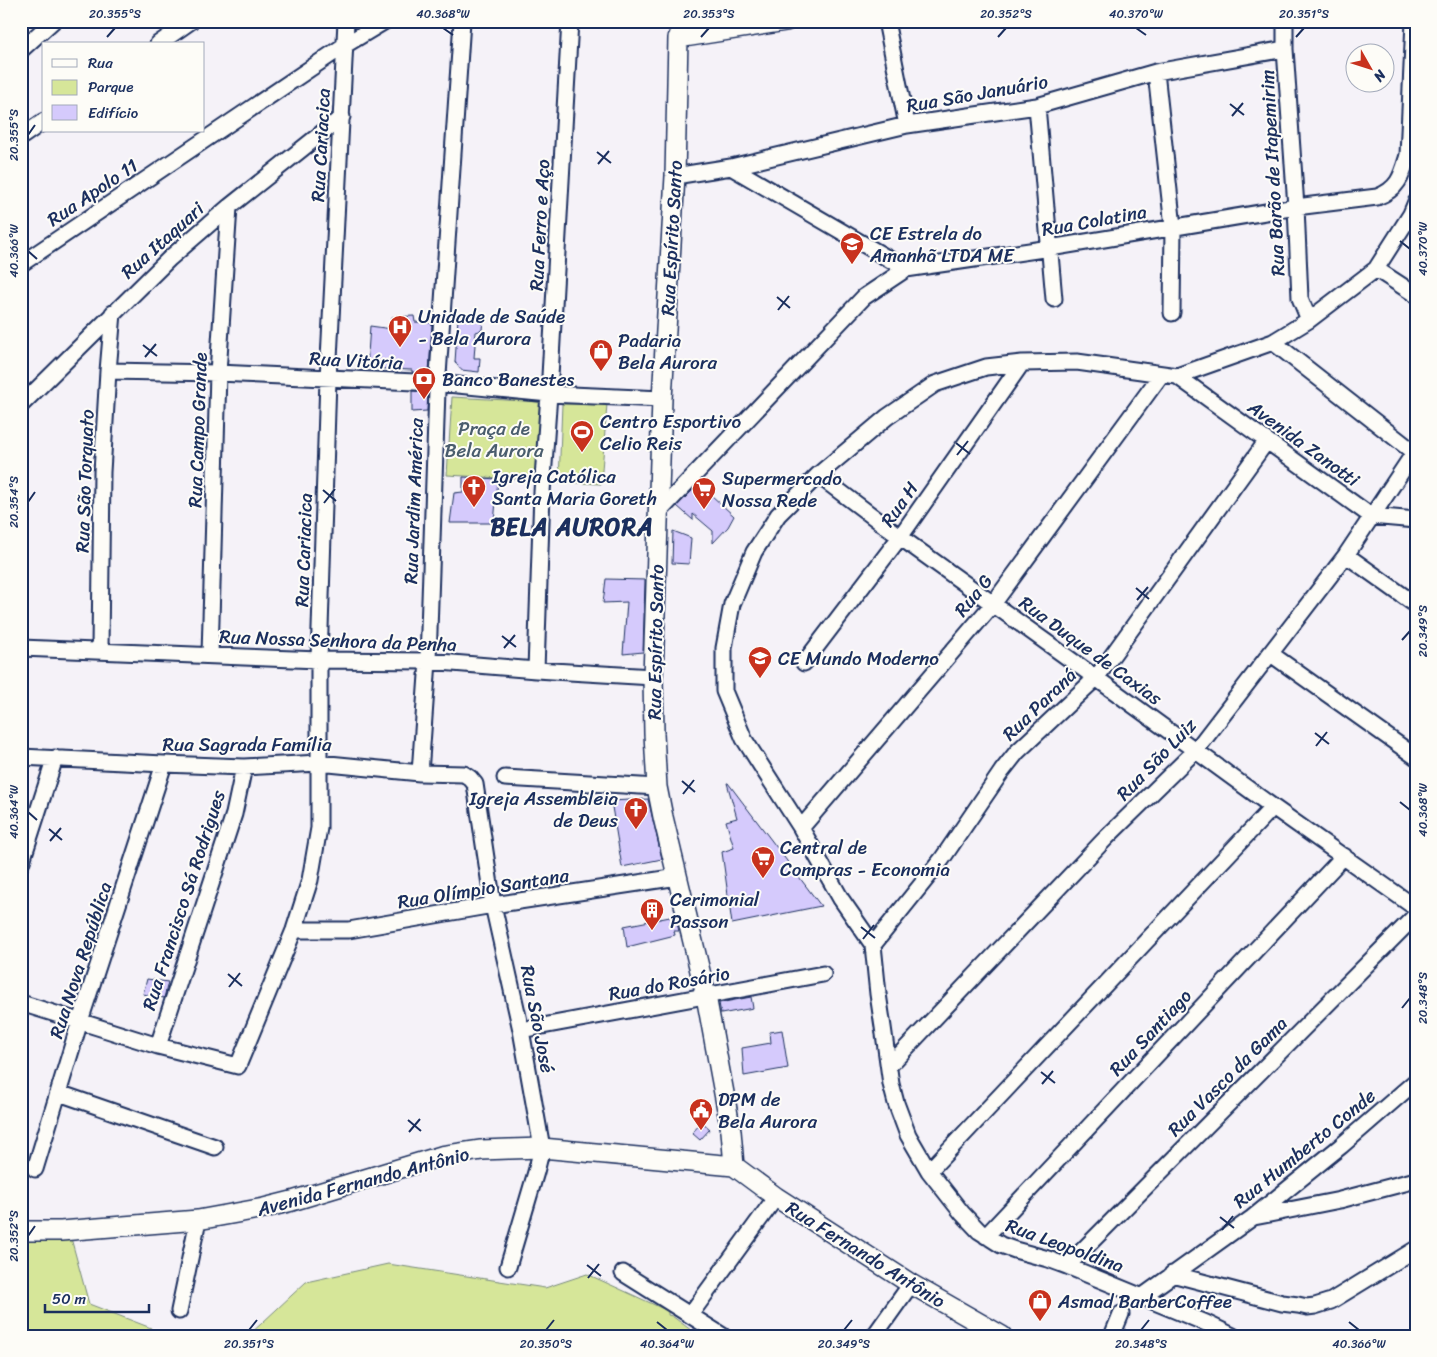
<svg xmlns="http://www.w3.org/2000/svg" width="1437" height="1357" viewBox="0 0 1437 1357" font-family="Sriracha,sans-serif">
	<rect width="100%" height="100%" fill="#f5f2f8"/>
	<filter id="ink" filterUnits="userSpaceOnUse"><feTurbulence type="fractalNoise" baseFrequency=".02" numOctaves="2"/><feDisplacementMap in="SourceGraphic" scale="10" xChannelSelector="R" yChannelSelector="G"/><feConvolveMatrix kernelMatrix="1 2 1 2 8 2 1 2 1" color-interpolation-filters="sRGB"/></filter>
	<g filter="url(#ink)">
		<path fill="#d6e699" stroke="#788a7c" d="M452,397l89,5 -5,78 -89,-5z
			M562,404h45l-6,80 -42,-2z
			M71,1238l18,66 62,24 -1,8h-129v-96z
			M388,1264l157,24 42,-14 81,37v4l4,1 27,20h-451l58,-54z"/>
		<path fill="#d5cafc" stroke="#1b2f5e" d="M414,316l1,6 17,1 -3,50 -17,-1v-2l-45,-2 3,-42 22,3v-12z
			M458,318h25l-1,12 -6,2 -2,26h6l-1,14 -18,-2 -6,-8z
			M412,391l16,1 -1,19 -15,1z
			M463,477l35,2 -4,44h-44l4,-30 9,-1z
			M699,484l35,32 -6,11 -15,16v-12l-20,-17v6l-16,-14z
			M673,531l18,7 -2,26 -17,-1z
			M606,579l39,1 -2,72 -20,2 4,-52 -24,1z
			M727,783h1l93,123 -89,18 -10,-72 12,-4 -8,-27 11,-3z
			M648,799l14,60 -40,8 -11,-66z
			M675,916l4,15h-5l1,4 -48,12 -3,-21z
			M147,979l21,3 -4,16 -21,-4z
			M751,997l2,11 -32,6 -2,-11z
			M782,1030l6,38 -44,8 -2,-28 29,-5 -1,-11z
			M702,1122l8,7 -10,11 -8,-7z"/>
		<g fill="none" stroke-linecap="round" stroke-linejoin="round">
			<g stroke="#1b2f5e" stroke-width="19">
				<path id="minor" d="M678,21v17
					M886,21l21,104
					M1285,21v28l11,158 4,91 9,22
					M158,44l33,-23
					M21,50l32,-29
					M1156,72l17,155 -1,86
					M1037,106l17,193
					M21,137l23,-16
					M731,167l175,102
					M675,176l56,-9 176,-42 130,-19 119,-34 129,-23
					M21,264l324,-219 40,-24
					M1376,269l40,26
					M1273,342l143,112
					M108,371l110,2 219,10 112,11 113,5
					M1177,376l194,140 45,4
					M21,405l149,-147 59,-51 113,-90
					M818,475l82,62 196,141 177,129 143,101
					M658,513l206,-216 42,-28 144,-21 246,-41 81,-10c22,-8 25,-22 31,-42l6,-134
					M1346,555l70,50
					M21,648l298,12 109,1 108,9 117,7
					M100,650l2,-178 6,-101 5,-58
					M1271,654l145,103
					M210,655l8,-282 11,-166
					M804,663l96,-126 122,-174
					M536,670l6,-178 7,-98 21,-373
					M21,757l143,7 80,3 75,-4 101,10 44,1 6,4 5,6 18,121 28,125 21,118 -6,24 -28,95
					M420,773l8,-112 9,-271 25,-369
					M505,778l152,9
					M801,828l192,-224 168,-229
					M21,864l34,-106
					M294,930h55l144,-25 185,-28
					M873,945l69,-86 60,-88 15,-19 79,-74 170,-236
					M21,1003l137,43 80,20 56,-136 16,-50 9,-52v-168l9,-281 18,-358
					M521,1030l302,-56
					M158,1046l76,-232 10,-47
					M889,1066l217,-228 90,-88 150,-195 70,-105
					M59,1093l156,54
					M35,1169l45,-148 84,-257
					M929,1171l344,-364
					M1254,1217l86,-17 76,-20
					M986,1236l358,-380
					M1067,1266l349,-351
					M623,1273l100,63
					M1172,1274l110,29 16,2 9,2 8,-1 16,-5 85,-52
					M1143,1296l109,-78 89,-72 75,-65
					M179,1311l19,-91
					M690,1315l86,-118
					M874,1336l37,-52
					M1112,1336l9,-22
					M1233,1336l-27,-13 -139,-57 -19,-7 -33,-9 -14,-5 -22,-14 -17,-18 -33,-42 -21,-36 -12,-32 -5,-19 -8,-57 -5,-33 -5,-49 -32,-46 -40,-71 -57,-89 -20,-48v-43l8,-44 22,-52 24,-37 40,-40 69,-58 48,-33 51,-17 36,-4 55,-1 100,14 96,-34 36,-22 67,-51 35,-55 5,-12"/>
			</g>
			<g stroke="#1b2f5e" stroke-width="22">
				<path id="tertiary" d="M734,1166l-3,-35 -25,-135 -43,-179 -6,-30 -3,-53 -1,-57 9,-278 13,-223 3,-138 108,-17
					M734,1166l42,31 135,87 91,52
					M21,1231h40l137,-11 66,-12 28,-7 149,-45 40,-6 61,-2 192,18"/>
			</g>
			<use href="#minor" stroke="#fdfcf7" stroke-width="15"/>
			<use href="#tertiary" stroke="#fdfcf7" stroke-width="19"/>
		</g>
	</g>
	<path fill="none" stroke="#1b2f5e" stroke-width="2" d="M443,28l10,7M1136,28l10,7M107,37l8,-9M701,37l8,-9M998,37l8,-9M1296,37l8,-9M1230,104l14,11M1232,116l11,-13M28,135l7,-10M597,152l14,11M598,164l11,-13M1400,241l10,8M28,251l9,8M777,297l13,11M778,310l11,-14M143,345l14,11M145,357l11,-13M956,443l14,11M957,455l11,-14M323,490l13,11M28,502l7,-10M324,503l11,-14M1136,588l13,11M1137,600l11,-13M502,636l14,11M1402,640l8,-9M504,648l11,-13M1315,733l14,11M1316,746l11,-14M682,781l13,11M683,794l11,-14M1400,802l10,8M28,812l9,8M49,829l13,11M50,841l11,-13M861,927l14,11M863,939l11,-14M228,974l14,12M229,987l11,-14M1402,1008l8,-10M1041,1072l14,11M1042,1084l11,-13M408,1120l13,11M409,1132l11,-13M1220,1217l14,11M1222,1230l11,-14M28,1236l7,-10M587,1265l14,11M588,1278l11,-14M657,1322l10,8M1349,1322l10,8M249,1330l8,-10M546,1330l8,-10M844,1330l8,-10M1141,1330l8,-10"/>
	<defs>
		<g id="school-pin" transform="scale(1.25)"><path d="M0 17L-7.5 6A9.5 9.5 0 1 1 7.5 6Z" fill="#c8321e" stroke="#fdfcf7"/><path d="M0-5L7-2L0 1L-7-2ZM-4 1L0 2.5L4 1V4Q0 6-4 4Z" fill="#fff"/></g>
		<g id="hospital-pin" transform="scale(1.25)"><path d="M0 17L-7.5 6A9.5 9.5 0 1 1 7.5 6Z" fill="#c8321e" stroke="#fdfcf7"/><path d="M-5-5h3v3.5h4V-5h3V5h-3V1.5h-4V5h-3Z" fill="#fff"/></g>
		<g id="shop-pin" transform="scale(1.25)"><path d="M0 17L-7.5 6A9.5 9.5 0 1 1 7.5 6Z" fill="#c8321e" stroke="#fdfcf7"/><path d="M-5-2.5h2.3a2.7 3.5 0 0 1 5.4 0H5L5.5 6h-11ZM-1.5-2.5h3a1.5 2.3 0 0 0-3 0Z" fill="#fff"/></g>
		<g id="bank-pin" transform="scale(1.25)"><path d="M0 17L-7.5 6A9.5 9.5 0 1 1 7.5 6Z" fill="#c8321e" stroke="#fdfcf7"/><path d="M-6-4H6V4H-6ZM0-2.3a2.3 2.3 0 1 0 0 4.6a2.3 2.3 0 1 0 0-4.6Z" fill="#fff"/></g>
		<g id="stadium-pin" transform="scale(1.25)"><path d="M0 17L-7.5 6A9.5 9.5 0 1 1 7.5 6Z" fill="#c8321e" stroke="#fdfcf7"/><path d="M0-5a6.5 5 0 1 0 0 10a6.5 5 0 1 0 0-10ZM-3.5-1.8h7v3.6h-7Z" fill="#fff"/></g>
		<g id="church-pin" transform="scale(1.25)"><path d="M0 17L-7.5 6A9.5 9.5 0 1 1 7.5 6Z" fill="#c8321e" stroke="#fdfcf7"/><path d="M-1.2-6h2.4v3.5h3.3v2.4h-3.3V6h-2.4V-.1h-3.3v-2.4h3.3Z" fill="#fff"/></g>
		<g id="supermarket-pin" transform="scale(1.25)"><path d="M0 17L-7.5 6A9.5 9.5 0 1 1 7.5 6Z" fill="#c8321e" stroke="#fdfcf7"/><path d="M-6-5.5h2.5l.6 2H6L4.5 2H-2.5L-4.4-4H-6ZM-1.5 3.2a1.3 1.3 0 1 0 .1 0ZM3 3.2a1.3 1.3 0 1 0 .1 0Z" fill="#fff"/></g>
		<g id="building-pin" transform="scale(1.25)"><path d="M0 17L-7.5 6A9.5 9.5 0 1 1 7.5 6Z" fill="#c8321e" stroke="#fdfcf7"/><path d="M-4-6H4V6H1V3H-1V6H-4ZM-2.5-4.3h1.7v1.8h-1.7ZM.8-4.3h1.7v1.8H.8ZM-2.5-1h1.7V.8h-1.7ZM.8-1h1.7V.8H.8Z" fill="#fff"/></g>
		<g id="civic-pin" transform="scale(1.25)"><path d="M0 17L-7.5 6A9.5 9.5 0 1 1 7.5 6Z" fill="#c8321e" stroke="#fdfcf7"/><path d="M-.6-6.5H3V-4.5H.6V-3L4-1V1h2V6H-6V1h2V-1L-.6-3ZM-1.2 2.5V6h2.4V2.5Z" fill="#fff"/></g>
	</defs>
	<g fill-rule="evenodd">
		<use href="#school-pin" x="852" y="244"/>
		<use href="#hospital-pin" x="400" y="327"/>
		<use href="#shop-pin" x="601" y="351"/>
		<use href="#bank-pin" x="424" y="379"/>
		<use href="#stadium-pin" x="582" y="432"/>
		<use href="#church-pin" x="474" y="487"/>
		<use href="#supermarket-pin" x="704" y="489"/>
		<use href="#school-pin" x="760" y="658"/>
		<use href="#church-pin" x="636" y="809"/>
		<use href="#supermarket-pin" x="763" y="858"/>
		<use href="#building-pin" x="652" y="910"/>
		<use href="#civic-pin" x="701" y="1110"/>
		<use href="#shop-pin" x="1040" y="1301"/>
	</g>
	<g text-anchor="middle" stroke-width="4" stroke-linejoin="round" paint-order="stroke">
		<g font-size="19" fill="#1b2f5e" stroke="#fdfcf7">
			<text transform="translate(977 93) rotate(-10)" y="7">Rua São Januário</text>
			<text transform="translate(320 145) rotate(-87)" y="7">Rua Cariacica</text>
			<text transform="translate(1272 173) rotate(-93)" y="7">Rua Barão de Itapemirim</text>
			<text transform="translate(92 192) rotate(-34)" y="7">Rua Apolo 11</text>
			<text transform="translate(1094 220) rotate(-10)" y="7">Rua Colatina</text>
			<text transform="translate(539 225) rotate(-87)" y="7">Rua Ferro e Aço</text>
			<text transform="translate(671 238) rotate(-87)" y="7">Rua Espírito Santo</text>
			<text transform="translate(162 240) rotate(-42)" y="7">Rua Itaquari</text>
			<text transform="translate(356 360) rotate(3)" y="7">Rua Vitória</text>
			<text transform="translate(197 430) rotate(-88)" y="7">Rua Campo Grande</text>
			<text transform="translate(1304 443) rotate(36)" y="7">Avenida Zanotti</text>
			<text transform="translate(84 481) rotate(-88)" y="7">Rua São Torquato</text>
			<text transform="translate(413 501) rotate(-88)" y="7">Rua Jardim América</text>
			<text transform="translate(899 504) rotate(-55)" y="7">Rua H</text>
			<text transform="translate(303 550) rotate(-88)" y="7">Rua Cariacica</text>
			<text transform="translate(973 595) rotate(-51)" y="7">Rua G</text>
			<text transform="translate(338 640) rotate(2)" y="7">Rua Nossa Senhora da Penha</text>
			<text transform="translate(655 642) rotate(-89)" y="7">Rua Espírito Santo</text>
			<text transform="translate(1091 650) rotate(36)" y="7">Rua Duque de Caxias</text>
			<text transform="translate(1039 704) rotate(-44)" y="7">Rua Paraná</text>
			<text x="247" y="751">Rua Sagrada Família</text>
			<text transform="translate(1156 759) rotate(-46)" y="7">Rua São Luiz</text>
			<text transform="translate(483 888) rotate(-9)" y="7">Rua Olímpio Santana</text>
			<text transform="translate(183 900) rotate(-72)" y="7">Rua Francisco Sá Rodrigues</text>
			<text transform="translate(80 960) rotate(-72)" y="7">Rua Nova República</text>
			<text transform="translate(669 983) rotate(-10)" y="7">Rua do Rosário</text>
			<text transform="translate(538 1019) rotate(79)" y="7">Rua São José</text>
			<text transform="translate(1150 1032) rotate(-47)" y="7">Rua Santiago</text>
			<text transform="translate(1227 1076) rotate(-45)" y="7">Rua Vasco da Gama</text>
			<text transform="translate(1304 1148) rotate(-39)" y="7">Rua Humberto Conde</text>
			<text transform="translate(363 1181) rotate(-15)" y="7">Avenida Fernando Antônio</text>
			<text transform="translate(1065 1245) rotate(20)" y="7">Rua Leopoldina</text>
			<text transform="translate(866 1254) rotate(32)" y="7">Rua Fernando Antônio</text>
		</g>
		<g font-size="19" fill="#1b2f5e" stroke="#fdfcf7" text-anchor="start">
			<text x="870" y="240">CE Estrela do<tspan x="870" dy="22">Amanhã LTDA ME</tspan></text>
			<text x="418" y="323">Unidade de Saúde<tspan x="418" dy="22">- Bela Aurora</tspan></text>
			<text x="618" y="347">Padaria<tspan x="618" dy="22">Bela Aurora</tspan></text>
			<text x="442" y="386">Banco Banestes</text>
			<text x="600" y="428">Centro Esportivo<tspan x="600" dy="22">Celio Reis</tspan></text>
			<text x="492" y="483">Igreja Católica<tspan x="492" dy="22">Santa Maria Goreth</tspan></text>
			<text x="722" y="485">Supermercado<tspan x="722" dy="22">Nossa Rede</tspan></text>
			<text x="778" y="665">CE Mundo Moderno</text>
			<text x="618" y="805" text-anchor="end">Igreja Assembleia<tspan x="618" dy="22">de Deus</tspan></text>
			<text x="780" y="854">Central de<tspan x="780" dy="22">Compras - Economia</tspan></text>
			<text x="670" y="906">Cerimonial<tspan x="670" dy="22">Passon</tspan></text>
			<text x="718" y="1106">DPM de<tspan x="718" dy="22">Bela Aurora</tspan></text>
			<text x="1058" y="1308">Asmad BarberCoffee</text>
		</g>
		<g font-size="19" fill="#4a5d6d" stroke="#fdfcf7">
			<text x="494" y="435">Praça de<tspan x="494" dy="22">Bela Aurora</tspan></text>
		</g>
		<g font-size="24" font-weight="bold" letter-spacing="1" fill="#1b2f5e" stroke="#fdfcf7">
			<text x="572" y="535">BELA AURORA</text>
		</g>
	</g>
	<rect width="1437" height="1357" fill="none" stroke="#fdfcf7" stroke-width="55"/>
	<rect x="42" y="42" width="162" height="90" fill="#fdfcf7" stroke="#a3aaba"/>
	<rect x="52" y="59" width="25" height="8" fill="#fdfcf7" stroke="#a3aaba"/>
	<text x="88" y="68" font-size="15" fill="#1b2f5e">Rua</text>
	<rect x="52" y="80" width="25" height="15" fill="#d6e699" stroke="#a3aaba"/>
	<text x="88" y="92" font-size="15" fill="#1b2f5e">Parque</text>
	<rect x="52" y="105" width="25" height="15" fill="#d5cafc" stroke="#a3aaba"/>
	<text x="88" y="118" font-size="15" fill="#1b2f5e">Edifício</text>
	<g transform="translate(1370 68) rotate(129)"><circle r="24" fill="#fdfcf7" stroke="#a3aaba"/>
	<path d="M0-4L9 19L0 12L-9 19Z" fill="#c8321e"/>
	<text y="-8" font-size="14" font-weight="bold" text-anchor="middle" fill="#1b2f5e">N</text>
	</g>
	<path d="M45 1304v8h104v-8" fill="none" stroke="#1b2f5e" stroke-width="2.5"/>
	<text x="52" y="1304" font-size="15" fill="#1b2f5e" stroke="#fdfcf7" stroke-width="4" paint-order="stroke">50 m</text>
	<rect x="28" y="28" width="1382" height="1302" fill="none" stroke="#1b2f5e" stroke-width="2"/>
	<g font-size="12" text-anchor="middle" fill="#1b2f5e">
		<text x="115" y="18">20.355°S</text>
		<text x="443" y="18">40.368°W</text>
		<text x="709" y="18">20.353°S</text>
		<text x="1006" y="18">20.352°S</text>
		<text x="1136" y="18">40.370°W</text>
		<text x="1304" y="18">20.351°S</text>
		<text transform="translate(14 135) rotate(-90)" y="4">20.355°S</text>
		<text transform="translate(1423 249) rotate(-90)" y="4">40.370°W</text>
		<text transform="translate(14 251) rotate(-90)" y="4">40.366°W</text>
		<text transform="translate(14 502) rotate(-90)" y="4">20.354°S</text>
		<text transform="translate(1423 631) rotate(-90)" y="4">20.349°S</text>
		<text transform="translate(1423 810) rotate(-90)" y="4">40.368°W</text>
		<text transform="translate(14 812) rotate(-90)" y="4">40.364°W</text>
		<text transform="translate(1423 998) rotate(-90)" y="4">20.348°S</text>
		<text transform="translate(14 1236) rotate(-90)" y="4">20.352°S</text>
		<text x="249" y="1348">20.351°S</text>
		<text x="546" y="1348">20.350°S</text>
		<text x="667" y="1348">40.364°W</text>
		<text x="844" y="1348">20.349°S</text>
		<text x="1141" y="1348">20.348°S</text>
		<text x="1359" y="1348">40.366°W</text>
	</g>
</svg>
